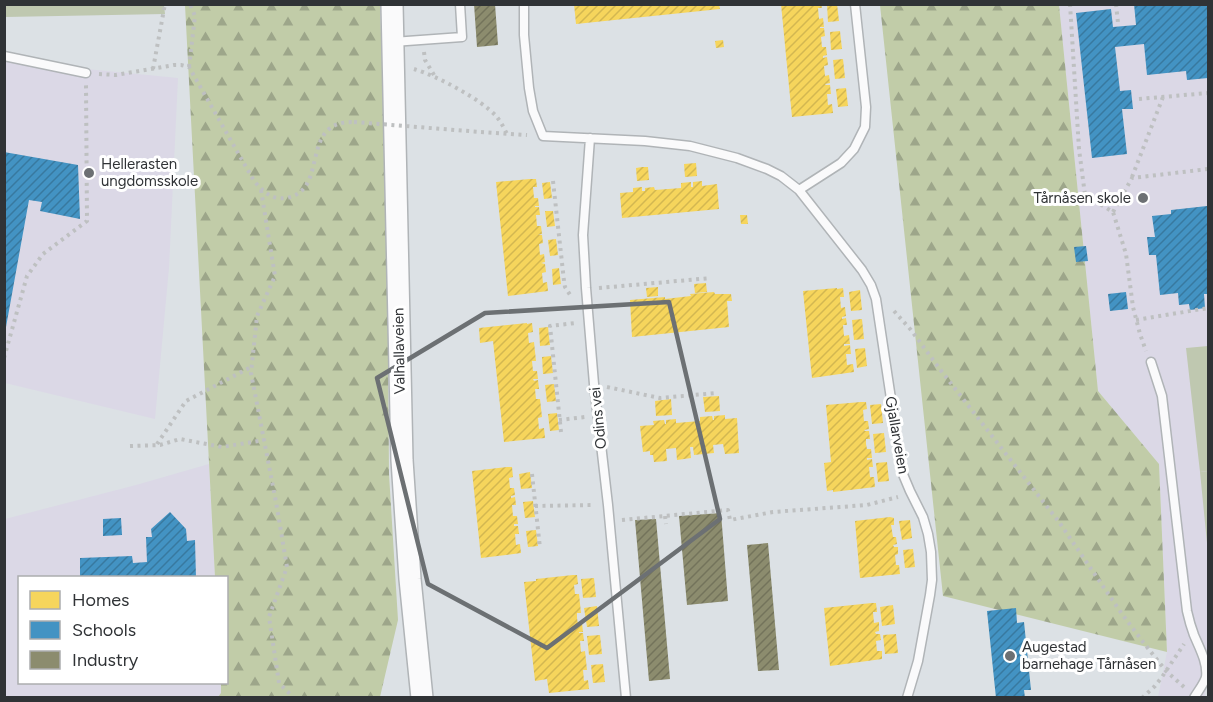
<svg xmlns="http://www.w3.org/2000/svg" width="1213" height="702" viewBox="0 0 1213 702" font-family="Figtree,sans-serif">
	<defs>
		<pattern id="grass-tufts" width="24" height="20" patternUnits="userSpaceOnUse" patternTransform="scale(1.5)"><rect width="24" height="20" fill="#bfc8b0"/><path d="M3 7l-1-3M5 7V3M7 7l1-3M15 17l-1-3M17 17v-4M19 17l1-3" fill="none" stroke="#a4ac98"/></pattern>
		<pattern id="forest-firs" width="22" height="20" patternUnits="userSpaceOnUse" patternTransform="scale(1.5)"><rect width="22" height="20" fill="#c1cca8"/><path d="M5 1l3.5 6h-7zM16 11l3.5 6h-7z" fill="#9da68a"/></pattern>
		<pattern id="homes-hatch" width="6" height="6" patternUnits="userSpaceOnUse" patternTransform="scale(1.5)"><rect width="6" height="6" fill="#f6d55c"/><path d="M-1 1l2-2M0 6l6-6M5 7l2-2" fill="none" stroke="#d3b751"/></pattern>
		<pattern id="schools-hatch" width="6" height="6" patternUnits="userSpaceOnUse" patternTransform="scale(1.5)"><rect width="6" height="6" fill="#4393c3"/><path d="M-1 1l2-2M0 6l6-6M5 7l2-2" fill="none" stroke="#38799f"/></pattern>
		<pattern id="industry-hatch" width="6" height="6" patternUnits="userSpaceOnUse" patternTransform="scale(1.5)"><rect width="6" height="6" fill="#8c8c6e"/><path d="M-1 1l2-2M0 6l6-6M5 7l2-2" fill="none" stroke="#73735b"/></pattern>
	</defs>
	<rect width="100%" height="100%" fill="#dce1e5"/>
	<path fill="#dbd8e6" d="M1059,5h149v677l-4,15h-46l9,-45 -8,-188 -61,-73z
		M5,61l173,17 -9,190 -14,151 -150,-36z
		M209,464l6,113 -195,1v104l201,1v10l-3,4 -213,1v-179l131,-34z"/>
	<path fill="url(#grass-tufts)" d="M1208,471v82l-8,-81z"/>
	<path fill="url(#forest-firs)" d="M185,5h195l7,205 2,264 9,146 -18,77h-162l3,-4v-10l5,-1v-104l-11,-1z
		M880,5h179l39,386 61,73 8,188 -224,-56z"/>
	<path fill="#bfc8b0" d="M4,5h160l1,9 -160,3z
		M1208,346v125l-8,1 -14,-124z"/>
	<path fill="url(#homes-hatch)" d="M574,4h145l1,5 -144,15z
		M781,4h40l1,4h-4l1,11 4,-1 1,9h-4v1h4l1,8 -4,1 1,10h4l1,8 -4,1v2l4,-1 1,8 -4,1 1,10 4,-1 1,8 -5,1 1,1h4l1,9h-4l1,11 4,-1 1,9 -41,4z
		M827,4h10l2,17 -11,1z
		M840,31l2,18 -11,1 -1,-18z
		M723,40l1,7 -8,1 -1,-7z
		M843,59l2,19 -10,1 -2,-19z
		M846,88l2,18 -10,1 -2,-18z
		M696,163l1,13 -12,1 -1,-13z
		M642,167h6l1,13 -12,1 -1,-13z
		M530,179h6l1,8h-4l1,11h4l1,8h-4v1h4l1,8h-4l1,11h4l1,8h-4l4,1 1,8 -4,1 1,11 4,-1 1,8 -4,1 4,1 1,8 -4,1 1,10 4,-1 1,9 -40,5 -12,-114z
		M702,181v5l15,-2 2,25 -97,9 -2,-25 13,-1v-4l9,-1v4h3v-3l9,-1 1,3 26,-2v-5l10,-1v5h2v-5z
		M550,182l2,16 -8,1 -2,-16z
		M545,211h8l2,15 -8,1z
		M740,215h7l1,9h-7z
		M556,239l2,16 -8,1 -2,-16z
		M559,268l2,16 -8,1 -1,-16z
		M706,283l1,9 -12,1 -1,-9z
		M658,287v9l-11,1 -1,-9z
		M837,288v1l6,-1 1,9h-4l1,11 4,-1 1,9 -4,1v2l4,-1 1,7h-4l1,11 5,-1 1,9h-6v2l6,-1 1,9h-5l1,11 6,-1 1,8 -42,6 -9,-87z
		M860,290l2,20 -11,1 -2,-19z
		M714,292l1,2h16l1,7h-5l2,26 -97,10 -2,-37 35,-3v2l26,-3 -1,-2z
		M862,319l2,20 -10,1 -2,-20z
		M527,323v1l5,-1 1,9 -5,1 1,10 5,-1 2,19h-4l1,10h4l1,8h-5l1,2 4,-1 1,9h-4l1,10h4l2,18 -4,1 1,11 5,-1 1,10 -41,4 -11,-101 -13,2 -1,-15z
		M548,327l2,18 -10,1 -1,-18z
		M865,348l2,18 -10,2 -2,-19z
		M551,356l2,17 -10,1 -1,-17z
		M554,384l2,17 -9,1 -2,-17z
		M719,396l1,15 -15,1 -2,-15z
		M671,399l1,16 -16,1 -1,-15z
		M861,402h5l1,7 -4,1 1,11h4l1,8 -5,1 1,1h4l1,8h-4v5l1,5h4l1,9h-5v2l5,-1 1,8h-4l1,10h4l1,10 -42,5v-2l-6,1 -3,-28 7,-1 -5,-57z
		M881,404l2,19 -11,1 -2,-19z
		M557,413l2,17 -9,1 -2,-17z
		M725,415v4l12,-1 2,35 -14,1 -2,-10 -10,1 1,8 -20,2 -1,-8h-3l1,11 -14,2 -1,-12 -10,1 1,12 -13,1 -1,-7h-3v-4l-7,1 -3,-26 14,-1 -1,-4 11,-1 1,4h1v-4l10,-1v4l24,-2v-4l12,-1 1,4h1v-4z
		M884,433l2,19 -11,1 -2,-19z
		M887,462l2,19 -11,1 -2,-19z
		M507,467h5l1,10 -4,1 1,10h4l1,7 -4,1v2l4,-1 1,8h-4l1,11h4l1,8h-4v2h4l1,8h-4l1,11 4,-1 1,9 -40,5 -9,-87z
		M530,472l2,16 -11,1 -2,-15z
		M533,501l2,16 -10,1 -2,-16z
		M890,517l4,1v7h-3l2,12h3l1,7 -4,1 1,2h4v7l-3,1 1,10h3l1,9 -40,4 -5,-57z
		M910,520l2,18 -10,2 -3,-19z
		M536,530l2,16 -10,1 -2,-16z
		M913,549l2,18 -10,1 -2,-18z
		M573,575h4l1,9 -4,1 1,9h4l2,19h-4v5l1,6 4,-1 1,9h-4v1h4l1,8h-4l1,11 4,-1 2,19h-4l1,11 4,-1 1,9 -40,4 -2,-14 -12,2 -11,-99 12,-1v-2z
		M594,578l2,19 -13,1 -2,-19z
		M872,603h4l1,9h-4l1,11 5,-1v9l-4,1 1,2h4l1,6 -5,1 1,10h5v8l-52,7 -6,-58z
		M893,605l2,19 -13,2 -2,-19z
		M597,606l2,20 -12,1 -3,-19z
		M896,634l2,19 -13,1 -2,-19z
		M600,635l2,19 -13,1 -2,-19z
		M603,664l2,18 -12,1 -2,-18z"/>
	<path fill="url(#schools-hatch)" d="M1134,4h74v74l-21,2 -1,-9 -39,4 -3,-31 -29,3 5,44 11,-1 2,19h-11l5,45 -35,4 -16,-145 35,-4 2,18 23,-2z
		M4,152l74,13 2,54 -40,-8 2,-9 -13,-2 -23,127 -2,-1z
		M1207,206l1,5v83h-4l1,14 -15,2 -1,-6 -10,1 -1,-12 -18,2 -4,-40h-7l-2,-18h8l-3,-21 19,-2v-4z
		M1086,246l2,15 -12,1 -2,-15z
		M1126,292l2,17 -18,2 -2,-17z
		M170,512l16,17 1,12 8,-1 1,38h-116v-20l52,-2 1,7 14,-1 -1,-25h6l-1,-8z
		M121,518l1,17 -19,1v-17z
		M1016,608l1,15 7,-1 7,68h-7l1,8h-29l-9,-87z"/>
	<path fill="url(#industry-hatch)" d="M474,4h21l3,41 -21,2z
		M721,513l7,88 -41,4 -8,-89z
		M656,519l14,160 -21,2 -14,-161z
		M768,543l11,127 -21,1 -11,-126z"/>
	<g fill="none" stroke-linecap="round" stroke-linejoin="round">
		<g stroke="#b0b4b7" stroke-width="11">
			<path id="service" d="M524,4v31l5,53 4,23 10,25 102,5 45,5 47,12 30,11 14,7 18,14 63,80 9,15 5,14 26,173 8,19 13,26 5,17 3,18 1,28 -2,15 -12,66 -11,37
				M393,42l69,-5 -2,-33
				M4,56l82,17
				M590,138l-7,97 3,53 8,96 14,121 18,193
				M799,190l42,-27 13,-14 11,-22 1,-20 -11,-103
				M1151,362l11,34 25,215c2,9 4,16 7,24 5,12 14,28 12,42 -2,7 -8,14 -12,21"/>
		</g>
		<g stroke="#b0b4b7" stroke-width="24">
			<path id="tertiary" d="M392,4l10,456 8,119 12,119"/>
		</g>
		<path stroke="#bec0c1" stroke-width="4" stroke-dasharray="3 4.5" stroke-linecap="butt" d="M1070,4l9,145 6,46 28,17 13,42 7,53 7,27 6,17
			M1116,4l2,19
			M424,52l1,8 9,15
			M189,67l6,-51 -5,-12
			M153,69l12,-65
			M414,69c23,7 67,30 83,48 4,5 7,11 10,17
			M99,74l17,1 58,-10h7l8,2 65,114c9,10 17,19 32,17 35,-6 22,-49 42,-68 7,-7 17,-8 26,-8
			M1139,99l69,-6
			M481,132l46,3
			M1132,177l31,-80
			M553,181l11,100 1,6 7,11
			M261,190l14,86 -18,40 -6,57 25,129 11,65 -18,50 10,66 15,15
			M1113,212l19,-34 76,-9
			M599,288l112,-10
			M894,311l17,19 28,38 120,154 63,92 21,28 23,29 18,16
			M1136,320l72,-12
			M4,358l23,-82 16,-22 44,-33 -1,-136
			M607,387l53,11 56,-5
			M559,420l26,-3
			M561,432l-11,-106 25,-3
			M157,444l29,-43 65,-34
			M130,446l30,-1 20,-6 42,8 42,-7
			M532,474l8,74
			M535,506l60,-1
			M665,516l1,8
			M622,520l106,-10 2,10 43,-8 94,-7 31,-8
			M1142,698l13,-12 7,-9 22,-33"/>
		<use href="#service" stroke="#fafafb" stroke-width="8"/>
		<use href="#tertiary" stroke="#fafafb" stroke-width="21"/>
		<path stroke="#bec0c1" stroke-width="4" stroke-dasharray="3 4.5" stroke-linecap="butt" d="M354,122l127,10"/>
	</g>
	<path fill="none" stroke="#6c7073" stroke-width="4.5" stroke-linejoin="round" d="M669,302l51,217 -173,129 -119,-64 -51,-206 108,-65z"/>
	<g fill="#6c7073" stroke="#fff" stroke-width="2">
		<circle cx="89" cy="173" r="6"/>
		<circle cx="1143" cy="198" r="6"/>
		<circle cx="1010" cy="656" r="6"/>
	</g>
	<g text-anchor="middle" stroke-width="6" stroke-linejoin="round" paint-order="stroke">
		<g font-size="15" fill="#303336" stroke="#fff" text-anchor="start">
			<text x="101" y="169">Hellerasten<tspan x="101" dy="17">ungdomsskole</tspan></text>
			<text x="1131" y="203" text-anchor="end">Tårnåsen skole</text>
			<text x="1022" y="652">Augestad<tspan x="1022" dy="17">barnehage Tårnåsen</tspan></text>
		</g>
		<g font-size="15" fill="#303336" stroke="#fff">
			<text transform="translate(399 351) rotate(-91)" y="5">Valhallaveien</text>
			<text transform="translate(598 418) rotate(-96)" y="5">Odins vei</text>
			<text transform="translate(897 435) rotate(80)" y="5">Gjallarveien</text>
		</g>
	</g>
	<rect width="1213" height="702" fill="none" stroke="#303336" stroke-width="12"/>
	<rect x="18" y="576" width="210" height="108" fill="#ffffff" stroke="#acadaf" stroke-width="1.5"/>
	<rect x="30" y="591" width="30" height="18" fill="#f6d55c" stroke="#acadaf" stroke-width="1.5"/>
	<text x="72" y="606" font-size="18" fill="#303336">Homes</text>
	<rect x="30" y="621" width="30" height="18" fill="#4393c3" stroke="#acadaf" stroke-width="1.5"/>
	<text x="72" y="636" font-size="18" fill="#303336">Schools</text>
	<rect x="30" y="651" width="30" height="18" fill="#8c8c6e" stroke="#acadaf" stroke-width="1.5"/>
	<text x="72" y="666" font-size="18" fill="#303336">Industry</text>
</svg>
